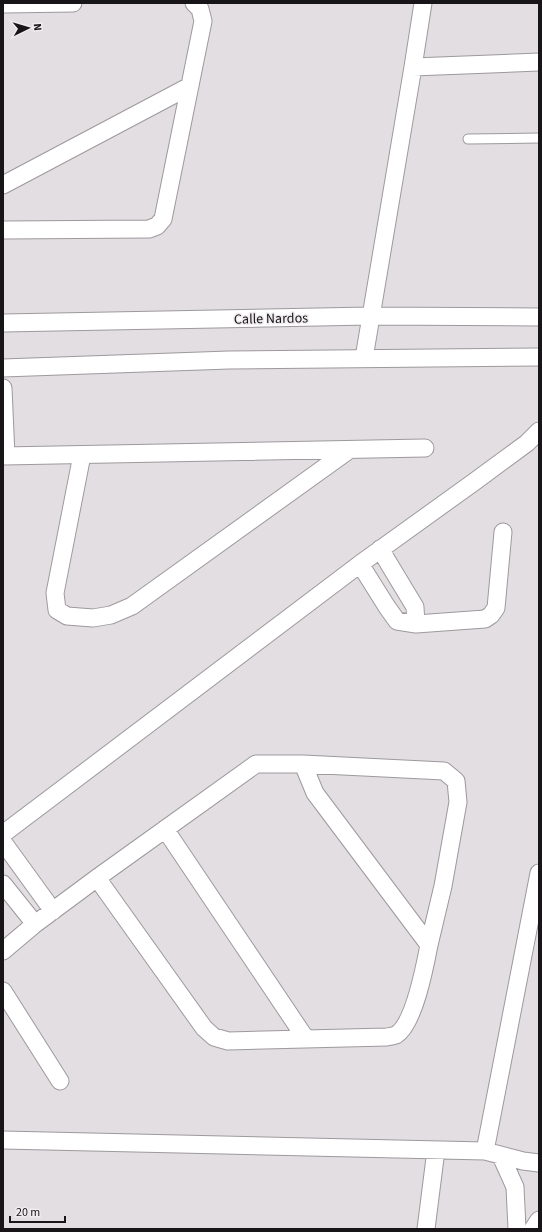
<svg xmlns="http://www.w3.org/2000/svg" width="542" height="1232" viewBox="0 0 542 1232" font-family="'Source Sans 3',sans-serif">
	<rect width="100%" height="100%" fill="#e2dee1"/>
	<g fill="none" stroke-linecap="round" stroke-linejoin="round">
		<g stroke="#9d999d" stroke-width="11">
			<path id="service" d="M468,139l71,-1"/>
		</g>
		<g stroke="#9d999d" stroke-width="19">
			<path id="minor" d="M3,4l70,-1
				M413,67l126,-5
				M3,185l187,-99
				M3,230l146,-1 8,-3 6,-7 40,-198 -3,-12 -6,-6
				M3,323l367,-7 169,1
				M364,358l49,-291 10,-64
				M3,368l226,-8 310,-3
				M3,388l3,68
				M82,455l-27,138 2,17 10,6 26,2 18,-3 21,-9 217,-156
				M3,456l422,-8
				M380,549l35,58 1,17
				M360,564l27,43 10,14 19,3 69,-5 6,-4 5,-7 7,-76
				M165,829l141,210
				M3,834l357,-270 114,-82 53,-39 12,-12
				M3,842l50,69
				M539,873l-54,278 38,10 16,2
				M97,878l107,150 10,9 14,4 159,-4c3,-1 7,-1 9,-2 18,-11 29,-69 33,-90l-114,-152 -12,-29
				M3,884l32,40
				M3,951l32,-27 62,-46 159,-114h47l141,7 12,10 2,21 -15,84 -14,59
				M3,991l57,90
				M3,1140l482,11
				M501,1156l14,31 2,42
				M426,1229l10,-79
				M533,1229l6,-9"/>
		</g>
		<use href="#service" stroke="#fff" stroke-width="9"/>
		<use href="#minor" stroke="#fff" stroke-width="17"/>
	</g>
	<g text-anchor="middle" stroke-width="3" stroke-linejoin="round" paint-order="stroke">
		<g font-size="14" fill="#171517" stroke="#efebee">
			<text transform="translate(271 318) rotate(-1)" y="5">Calle Nardos</text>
		</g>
	</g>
	<rect width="542" height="1232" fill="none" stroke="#171517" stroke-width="8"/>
	<g transform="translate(28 28) rotate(85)" stroke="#efebee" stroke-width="3" paint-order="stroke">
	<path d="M0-3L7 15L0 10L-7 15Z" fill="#171517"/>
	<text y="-6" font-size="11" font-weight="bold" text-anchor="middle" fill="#171517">N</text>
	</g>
	<path d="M10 1216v6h55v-6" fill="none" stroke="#171517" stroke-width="2"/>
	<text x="16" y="1216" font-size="12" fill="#171517" stroke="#efebee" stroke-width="3" paint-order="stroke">20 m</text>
</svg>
